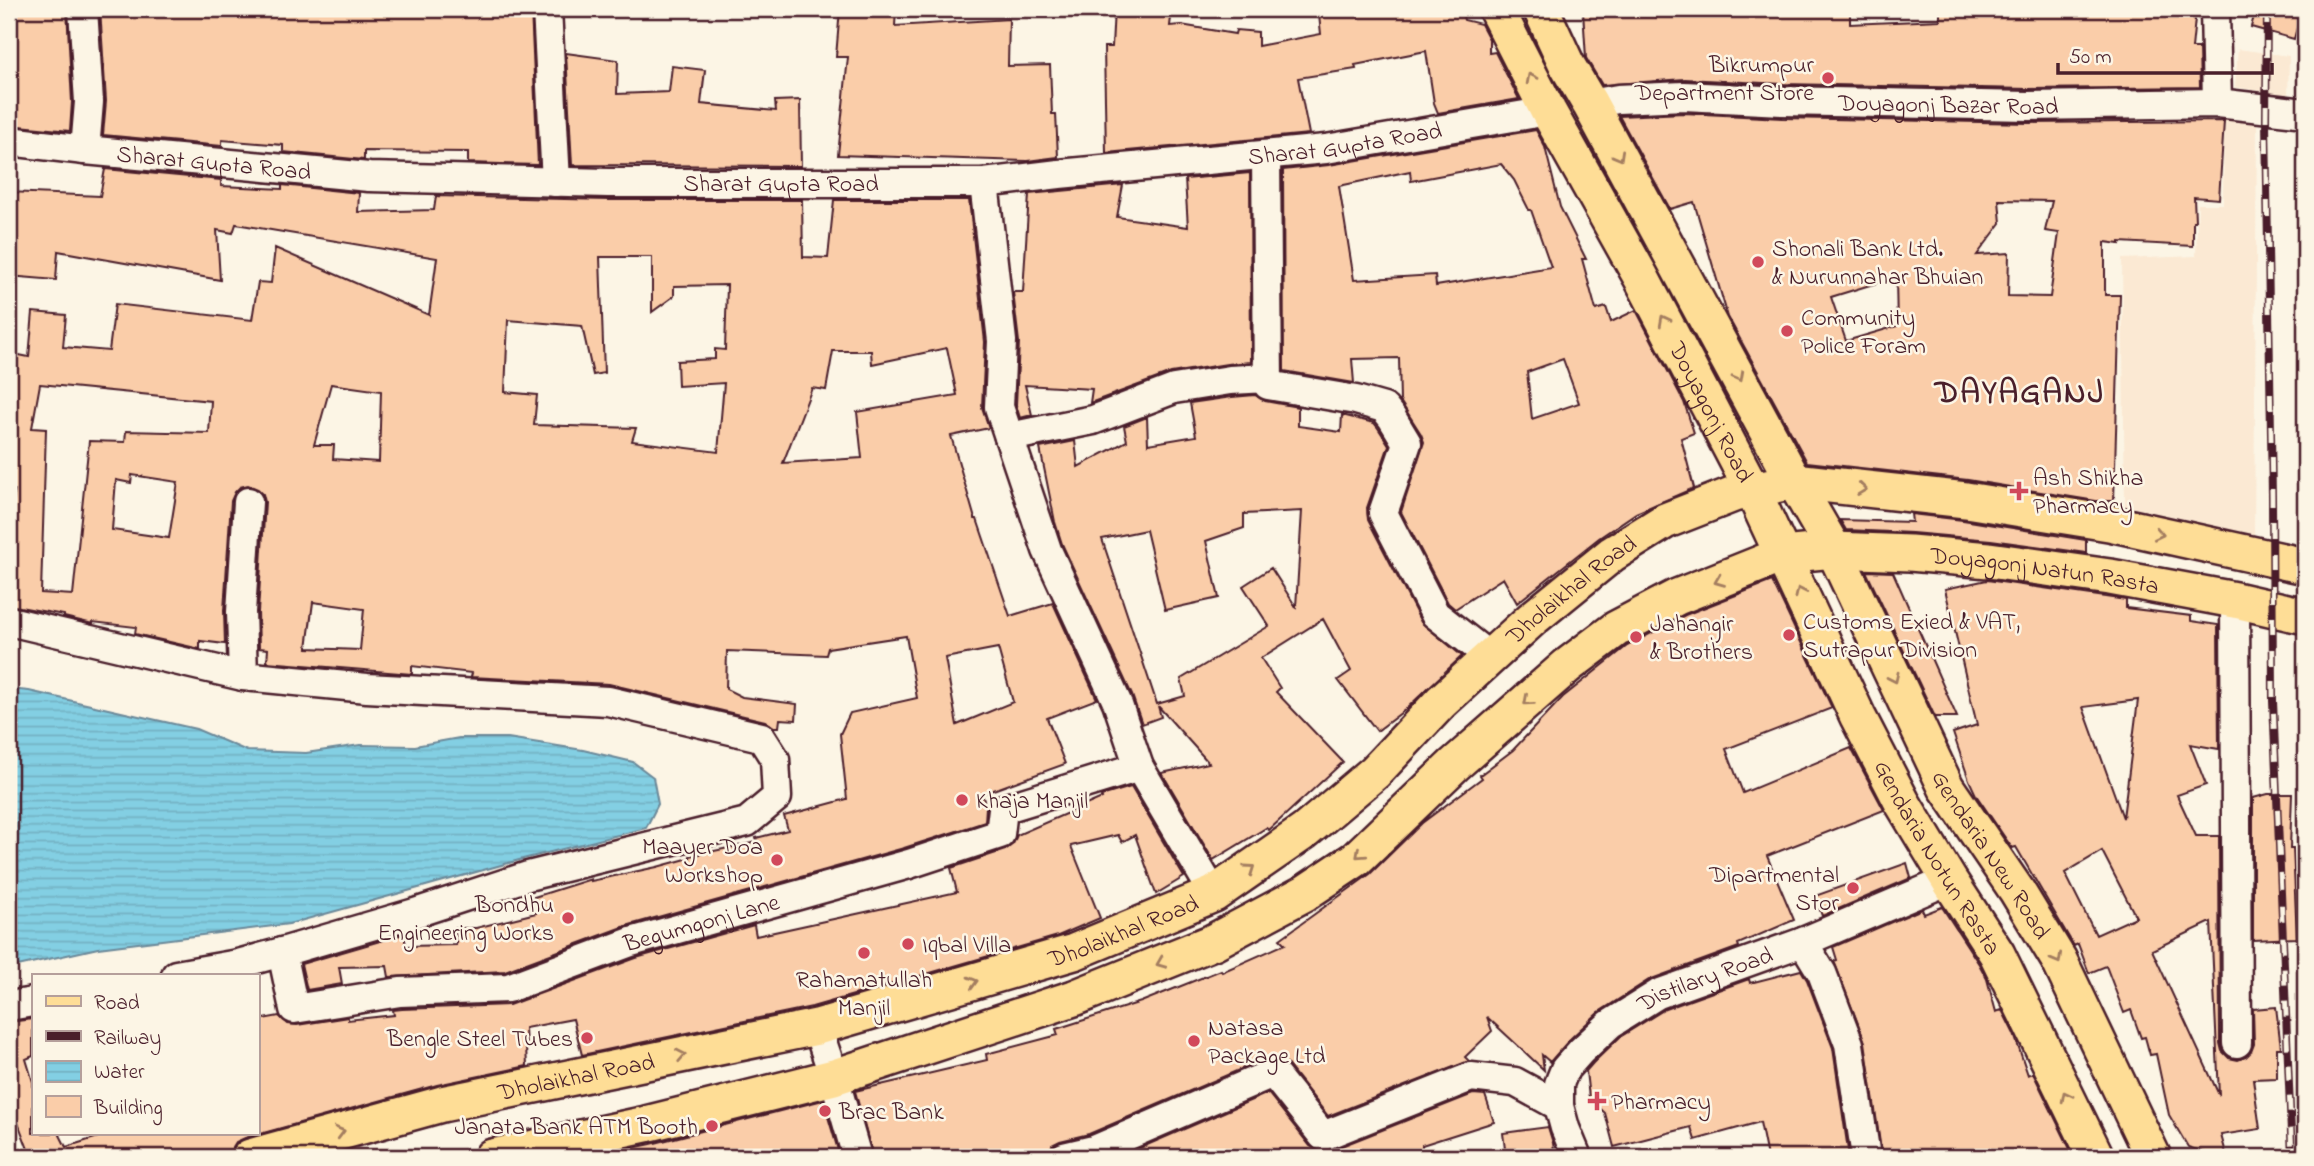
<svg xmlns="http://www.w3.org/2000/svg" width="2314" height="1166" viewBox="0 0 2314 1166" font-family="'Indie Flower',sans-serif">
	<defs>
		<pattern id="water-rules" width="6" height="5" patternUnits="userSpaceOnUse" patternTransform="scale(1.75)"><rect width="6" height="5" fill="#83cfe3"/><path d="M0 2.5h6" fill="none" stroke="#73b1c3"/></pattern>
	</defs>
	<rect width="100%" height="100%" fill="#fcf5e5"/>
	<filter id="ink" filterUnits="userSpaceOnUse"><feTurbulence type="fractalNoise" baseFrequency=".0143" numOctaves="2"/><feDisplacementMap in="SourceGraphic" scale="14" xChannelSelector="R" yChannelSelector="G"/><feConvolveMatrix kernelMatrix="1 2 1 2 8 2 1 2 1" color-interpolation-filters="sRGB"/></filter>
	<g filter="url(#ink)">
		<path fill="#fbe9d3" d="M2238,49l51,7 -1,40 -53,-9z
			M2224,116l33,1 -3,426 -129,-34 -3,-250 74,-3 2,-52h25z"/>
		<path fill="url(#water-rules)" stroke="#6c8999" stroke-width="2" d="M9,689l20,2 167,38 51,22 59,2 54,-8 55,1 44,-8h49l75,12 50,12 20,15 5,27 -12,24 -123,31 -234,65 -191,24 -89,20z"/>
		<path fill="#facda9" stroke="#4a1f2b" stroke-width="2" fill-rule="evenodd" d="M9,9h58l5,93 -2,29 -61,-6z
			M100,9h431l7,156 -70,-2v-11l-104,-1v9l-81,-8v-7l-61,-5v6l-119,-11 3,-34z
			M840,9h56l-1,17 114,-7 -1,47 42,-1 2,49h4l2,43 -31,4 -189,-6 10,-98h-12z
			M1114,9h58l-2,17 11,-1 54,9 1,-4 22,2v14l63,-12 -2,-19 42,-1 25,-5h75l3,11 17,4 8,15v14l6,-1 24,47 -81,14 -4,-10 -8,-52 -71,14 1,4 -58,9 11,56 -203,19 -2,-106h8z
			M1701,9h149v15l90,-4v-11h256l-4,39h7l1,39 -171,2 -246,-5 -98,-5 -83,6 -16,-27 -3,-47 59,1v4l59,-2z
			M2256,9h46l-8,30 -43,-12z
			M566,53l52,7 -1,34 52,-2 3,-26 33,4 -4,34 75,7 -1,-10 25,-1 1,66 -229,-1z
			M1684,113l98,5 247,5 195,-2 -5,78 -25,-2 1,24h-2v25l-73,-4v2l-15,-2v53h15l-6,206h-18l-128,-21 -161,-18 -79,-145 -34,-115 -24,7 -51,-93zM1999,200l53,1 -7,30 14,2 -9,64 -42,-1 1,-43 -32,2 24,-32zM1896,277l1,49 -51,15 -15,-44z
			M1536,130l9,17 15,60 26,52h-4l14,51 10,-3 5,15 25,-12 48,92 10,31 -13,5 13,50 -58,25 -37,25 -82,65 -14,-25 -48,31 -7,-6 -47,-91 23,-70 -3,-8 -21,-33 -1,-43 -47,1 2,24 -70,-12 -1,-201 46,-5zM1501,164l13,16 15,30h2l20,57 -115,19 -1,-11 -81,5 -15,-94 71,-15 1,10zM1563,359l16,44 -47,16 -5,-47z
			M105,169l116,11v6l61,3v-4l77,8 -1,19 76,-2 2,-14 172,4h194l1,57 25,1 6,-58h135l16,142 -3,65 7,21 -38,8 24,83h2l33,97 43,-13 44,96 -50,19 18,46 -83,30 4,13 -1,15 -81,26 -278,78 -121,45 -116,6 -2,-11 -48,1 3,17 -35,6 -6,-26 103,-30 2,12 50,-1v-17h20l60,-15 -5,-15 60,-19v2l66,-14 33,-9v-2l67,-14 -1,-4 32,-8 -4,-14 63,-17 -7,-65 10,-21 67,-15 -11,-62 -78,12 -2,7 -99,-4 -1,38 16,8 55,7 -1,16 -16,-1 -1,8h-5l-9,-6 -156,-37 -138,-7 1,-4 -60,-7v8l-145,-12 1,-13 -9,-1 -1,-36 7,-110 -2,-8 -5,-5 -10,-4 -8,2 -5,5 -4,9 -7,110 1,33 -25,-3v8l-65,-15 1,-7 -43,-5v2l-29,-7v-2l-55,-10v-91h2l4,-24 -6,-1v-136l20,4 4,-45 33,3 -3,32 46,4 6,-47 137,16 6,-38 13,1 4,-35 154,67 8,-57 -201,-34 -3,9 -16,-3 3,50 -162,-29 -2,29 -47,-4 2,-39h-2v-45l91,4zM600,257h52v55l22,-16v-10l53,-1 -2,65 -10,-1v10l-38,2 1,25 46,-3 -6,69 -86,-11 4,-13 -102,-3 3,-30 -32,-3 3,-72 74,6 11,49 11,-2zM947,348l10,47 -100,17 5,46 -79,5 29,-75 14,2 7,-39h38l1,13zM40,384l171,17 -2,32 -83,-2 -1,11 -36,-1 -16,154 -32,-2 5,-164 -14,-1zM331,384l50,7 -2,71 -46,-3 1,-14h-20zM132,475l46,7 -9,56 -57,-8 4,-50 15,3zM313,602l51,7 -4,41 -53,-2zM998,648l15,54 -56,23 -12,-67z
			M1250,173l1,189 -24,2 -56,9 -81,30 2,-14 -67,-4 7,30 -12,3 -4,-13 3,-63 -6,-50h10l6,-98 94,-9 -6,32 71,10 -3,-48z
			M1255,395l10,6 33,6v19l43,6 1,-17 32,8 4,5 11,17 -22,63 1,12 53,102 41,34 -56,53 -29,22 -39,-51 13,-9 -28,-52 -62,39 19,30 -4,4 67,70 -74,68 -3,-2 -53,32 -51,-87 47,-10 -51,-57 3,11 -19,7 -10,-29 -70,-151 -7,-22 -15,-74 35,-7 3,26 49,-26 -3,-15 23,-9 1,27 48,-8 -6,-33 42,-6zM1302,511l-6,96 -25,-39 -28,18 26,40 -88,53 4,17 -28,8 -55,-165 44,-9 19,80 54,-12 -13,-57 38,-13v-14z
			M1911,514l52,6 123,20v13l-95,-13 -79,-7 -66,-3 -6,-10 72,2z
			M1866,571l27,1 64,145h-22z
			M1987,580l139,20v8l65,8v5l27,4 1,124 -29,-5 16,41 -29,10 19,41h23l1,207 2,8 7,7 9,2 8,-3 5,-5 3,-8 -1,-35 23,-2 5,41h-4v30l-24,1 7,50 -39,6 6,22h-9l-30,-10 -19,-32 -13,-61 -6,1 -5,-18 -4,1 -10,-28 -7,3 -18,-47 -17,7 -11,-29 -4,2 -58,-99 -4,1 -36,-53 -7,-15 -16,-47 24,-8 -32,-136zM2138,700l-15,118 -40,-111zM2102,851l34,66 -40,18 -31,-62zM2211,922l8,173 -67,-145z
			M1772,581l60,127 -106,41 17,44 108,-45 33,62 -117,46 27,64 -56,24 1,3 -90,33 -50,32 -29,27 -20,23 -8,-7 2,15 -57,-53 5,14 -27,26 4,4 -141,55 -42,-53 -8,-6 -11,1 -178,76 -29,7 -8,4 -4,12h-175l-18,-66 132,-31 -1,-6 72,-19 -2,-6 85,-27 80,-32 1,2 63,-28 -5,-5 90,-65 52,-51 60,-45 -2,-3 33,-25 50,-53 64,-51 58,-31z
			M1131,787l53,90 -28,17 -21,-59 -13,7 -4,-7 -47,11 29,72 -42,18 -246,71 -230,48 -9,-36 -48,9 2,38 -90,19 -192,53 -9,4 -5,8 -36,7h-164l-16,-42 -6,3v-96l24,-3v37l-7,3 7,23v51h26l7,14 45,-14h146v-113l22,-4 9,8 9,1 51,-8v3l46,-5 -1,-5 9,-1 107,-4 127,-47 118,-33 2,11 201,-44 -6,-24 54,-18 8,-6 4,-9 85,-37 -1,-2z
			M2268,794h24l-2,54h3l4,90 -44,2v-142z
			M1907,863l4,15 -89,38 -7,-20z
			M1942,907l37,57 8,15 9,33 6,-2 12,24 14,41 5,-2 41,84h-23l-2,-6 -36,6h-131l-17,-115 -31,-81 3,-1 -4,-13 89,-38 2,5z
			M1801,970l6,10 26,68 16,109h-82l-7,-35 -65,18 -4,-13 -77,20 -9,-34 -16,-15 -3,-27 7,-8 27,-26 45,-28 84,-30 1,4z
			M1268,1093l42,53 10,6 9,-1 144,-57 12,1 9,27 -72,23v12h-303z
			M823,1100l17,57h-249l60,-13z
			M1548,1127l5,16 2,14h-49l-3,-24z"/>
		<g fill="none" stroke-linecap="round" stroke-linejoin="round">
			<g stroke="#4a1f2b" stroke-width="33">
				<g id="minor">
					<path d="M83,9l6,93 -4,48"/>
					<path d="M547,9l9,173"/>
					<path d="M2215,9l2,94"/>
					<path id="s1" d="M1590,104l28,-5 66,-3 98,5 247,5 188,-3 88,10"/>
					<path id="s2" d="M9,141l76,9 284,27 239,6h376l75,-9 267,-25 222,-38"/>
					<path d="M1266,155l2,230 88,15 28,8 8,10 15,25 -24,70 52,101 55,43"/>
					<path d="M984,183l18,158 -3,66 10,30 38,113 70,152 22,65 75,127"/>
					<path d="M1009,437l84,-17 81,-31 56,-9 38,-2"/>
					<path d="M2235,600l2,443"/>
					<path d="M9,621l234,55 124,12 241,13 153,36 14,22 2,38 -30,25 -219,54 -113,37 -133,39 -44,12 -62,11"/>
					<path d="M243,676l-2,-64 7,-110"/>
					<path d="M1803,942l19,31 27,71 17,113"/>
					<path id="s3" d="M282,952l12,57 106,-17 108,-4 123,-46 278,-78 91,-30 3,-25 136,-42"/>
					<path d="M9,1006l24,-4"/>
					<path d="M817,1027l17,50 23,80"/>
					<path d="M1064,1157l30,-7 179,-77 50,63 148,-59 44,5 44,24"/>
					<path id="s4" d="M1577,1157l-12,-29 -6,-22v-22l6,-15 16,-18 29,-27 48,-30 145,-52 146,-62"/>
				</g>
			</g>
			<g stroke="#4a1f2b" stroke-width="40">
				<g id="major">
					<path id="s5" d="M1496,9l52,102 93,166 111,212 106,228 44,85 47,78 48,74 99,203"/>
					<path id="s6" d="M1541,9l26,56 23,39 204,377 40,69 112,237 71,104 42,69 94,197"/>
					<path id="s7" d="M250,1157l192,-53 375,-77 257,-75 140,-58 91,-63 70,-59 66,-70 91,-83 80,-65 53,-33 69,-27 60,-13 172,19 143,23 196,43"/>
					<path id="s8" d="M492,1157l154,-33 188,-47 240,-79 139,-56 92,-49 51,-34 98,-94 113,-99 49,-37 61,-32 105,-42 52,-5 76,3 79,7 121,17 125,23 70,16"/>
				</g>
			</g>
			<use href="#minor" stroke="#fcf5e5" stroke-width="28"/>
			<use href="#major" stroke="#fedd96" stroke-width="35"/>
			<g stroke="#4a1f2b" stroke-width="8">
				<path id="rail" d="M2267,9l-1,112 6,375 1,205 19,456"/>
			</g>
			<use href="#rail" stroke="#fcf5e5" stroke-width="5" stroke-dasharray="16" stroke-linecap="butt"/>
		</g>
		<defs><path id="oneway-chevron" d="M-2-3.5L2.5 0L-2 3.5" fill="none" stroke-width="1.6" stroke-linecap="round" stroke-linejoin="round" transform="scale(1.75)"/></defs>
		<g stroke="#a47e60">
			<use href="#oneway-chevron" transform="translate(1531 78) rotate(-117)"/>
			<use href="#oneway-chevron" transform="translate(1619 156) rotate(61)"/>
			<use href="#oneway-chevron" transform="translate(1664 320) rotate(-118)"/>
			<use href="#oneway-chevron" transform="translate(1739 377) rotate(62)"/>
			<use href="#oneway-chevron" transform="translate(1862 489) rotate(7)"/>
			<use href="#oneway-chevron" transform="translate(2159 534) rotate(12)"/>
			<use href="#oneway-chevron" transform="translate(1719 581) rotate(158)"/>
			<use href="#oneway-chevron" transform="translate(1800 592) rotate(-115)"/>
			<use href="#oneway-chevron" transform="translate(1894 678) rotate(65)"/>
			<use href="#oneway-chevron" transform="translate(1528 701) rotate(139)"/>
			<use href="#oneway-chevron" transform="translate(1360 854) rotate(138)"/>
			<use href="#oneway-chevron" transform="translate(1250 869) rotate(-35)"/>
			<use href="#oneway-chevron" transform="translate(2057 959) rotate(61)"/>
			<use href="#oneway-chevron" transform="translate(1161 963) rotate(158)"/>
			<use href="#oneway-chevron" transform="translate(973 982) rotate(-16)"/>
			<use href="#oneway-chevron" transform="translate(681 1055) rotate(-11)"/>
			<use href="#oneway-chevron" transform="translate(2066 1096) rotate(-117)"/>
			<use href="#oneway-chevron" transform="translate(340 1132) rotate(-15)"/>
		</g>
	</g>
	<g fill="#d1495b" stroke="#fcf5e5" stroke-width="2.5">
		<circle cx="1828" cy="78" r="7"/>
		<circle cx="1758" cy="262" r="7"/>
		<circle cx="1787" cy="331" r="7"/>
		<path d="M2015.5 480.5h7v7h7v7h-7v7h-7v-7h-7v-7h7z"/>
		<circle cx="1789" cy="635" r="7"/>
		<circle cx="1636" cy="637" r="7"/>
		<circle cx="962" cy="800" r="7"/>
		<circle cx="777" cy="860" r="7"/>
		<circle cx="1853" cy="888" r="7"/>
		<circle cx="568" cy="918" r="7"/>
		<circle cx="908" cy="944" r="7"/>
		<circle cx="864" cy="953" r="7"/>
		<circle cx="587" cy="1038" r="7"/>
		<circle cx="1194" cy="1041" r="7"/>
		<path d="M1593.5 1090.5h7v7h7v7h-7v7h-7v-7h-7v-7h7z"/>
		<circle cx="825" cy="1111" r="7"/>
		<circle cx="712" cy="1126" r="7"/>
	</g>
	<g text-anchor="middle" stroke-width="5" stroke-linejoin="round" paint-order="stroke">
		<g font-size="24" fill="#4a1f2b" stroke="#fcf5e5" text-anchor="start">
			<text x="1814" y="72" text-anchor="end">Bikrumpur<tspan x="1814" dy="28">Department Store</tspan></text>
			<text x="1772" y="256">Shonali Bank Ltd.<tspan x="1772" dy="28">&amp; Nurunnahar Bhuian</tspan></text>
			<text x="1801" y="325">Community<tspan x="1801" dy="28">Police Foram</tspan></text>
			<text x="2033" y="485">Ash Shikha<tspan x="2033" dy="28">Pharmacy</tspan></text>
			<text x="1803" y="629">Customs Exied &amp; VAT,<tspan x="1803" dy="28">Sutrapur Division</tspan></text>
			<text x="1650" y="631">Jahangir<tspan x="1650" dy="28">&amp; Brothers</tspan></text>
			<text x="976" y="808">Khaja Manjil</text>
			<text x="763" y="854" text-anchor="end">Maayer Doa<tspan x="763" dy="28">Workshop</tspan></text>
			<text x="1839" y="882" text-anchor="end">Dipartmental<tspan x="1839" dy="28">Stor</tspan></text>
			<text x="554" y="912" text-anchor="end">Bondhu<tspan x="554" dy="28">Engineering Works</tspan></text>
			<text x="922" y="952">Iqbal Villa</text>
			<text x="864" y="987" text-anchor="middle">Rahamatullah<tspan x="864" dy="28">Manjil</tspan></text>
			<text x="1208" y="1035">Natasa<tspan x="1208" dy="28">Package Ltd</tspan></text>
			<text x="573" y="1046" text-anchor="end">Bengle Steel Tubes</text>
			<text x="1611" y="1109">Pharmacy</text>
			<text x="839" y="1119">Brac Bank</text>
			<text x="698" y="1134" text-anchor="end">Janata Bank ATM Booth</text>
		</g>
		<g font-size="24" fill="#4a1f2b" stroke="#fcf5e5">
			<text dy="8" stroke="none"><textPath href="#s1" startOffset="359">Doyagonj Bazar Road</textPath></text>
			<text dy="8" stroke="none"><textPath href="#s2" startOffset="1340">Sharat Gupta Road</textPath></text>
			<text dy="8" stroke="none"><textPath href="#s2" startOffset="206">Sharat Gupta Road</textPath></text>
			<text dy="8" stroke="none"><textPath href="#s2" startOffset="774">Sharat Gupta Road</textPath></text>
			<text dy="8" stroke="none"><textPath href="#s5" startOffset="457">Doyagonj Road</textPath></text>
			<text dy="8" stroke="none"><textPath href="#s8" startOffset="1713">Doyagonj Natun Rasta</textPath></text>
			<text dy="8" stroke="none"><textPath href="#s7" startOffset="1472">Dholaikhal Road</textPath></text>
			<text dy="8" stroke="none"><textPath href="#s6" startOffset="959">Gendaria New Road</textPath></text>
			<text dy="8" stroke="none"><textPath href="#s5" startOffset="957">Gendaria Notun Rasta</textPath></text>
			<text dy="8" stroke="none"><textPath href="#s3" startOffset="478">Begumgonj Lane</textPath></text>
			<text dy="8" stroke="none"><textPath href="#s7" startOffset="903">Dholaikhal Road</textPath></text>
			<text dy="8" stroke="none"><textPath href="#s4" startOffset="262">Distilary Road</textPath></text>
			<text dy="8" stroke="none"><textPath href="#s7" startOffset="336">Dholaikhal Road</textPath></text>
		</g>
		<g font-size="32" font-weight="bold" letter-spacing="2" fill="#4a1f2b" stroke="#fcf5e5">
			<text x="2020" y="402">DAYAGANJ</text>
		</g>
	</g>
	<rect width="2314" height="1166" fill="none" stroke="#fcf5e5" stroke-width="35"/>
	<rect x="18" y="18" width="2279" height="1131" fill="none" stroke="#4a1f2b" stroke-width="2.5" filter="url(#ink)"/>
	<rect x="32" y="974" width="228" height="161" fill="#fcf5e5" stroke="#b59f9b" stroke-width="2"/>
	<rect x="46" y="996" width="35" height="10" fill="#fedd96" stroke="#b59f9b" stroke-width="2"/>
	<text x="94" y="1009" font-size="21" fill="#4a1f2b">Road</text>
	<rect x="46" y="1031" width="35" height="10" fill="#4a1f2b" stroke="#b59f9b" stroke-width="2"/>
	<text x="94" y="1044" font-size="21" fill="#4a1f2b">Railway</text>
	<rect x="46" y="1061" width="35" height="21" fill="url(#water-rules)" stroke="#b59f9b" stroke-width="2"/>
	<text x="94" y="1078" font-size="21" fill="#4a1f2b">Water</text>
	<rect x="46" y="1096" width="35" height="21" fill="#facda9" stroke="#b59f9b" stroke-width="2"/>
	<text x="94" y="1114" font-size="21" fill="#4a1f2b">Building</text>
	<path d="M2058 63v10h214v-10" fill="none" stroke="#4a1f2b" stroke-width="3.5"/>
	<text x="2069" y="63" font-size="21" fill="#4a1f2b" stroke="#fcf5e5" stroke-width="5" paint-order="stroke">50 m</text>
</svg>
